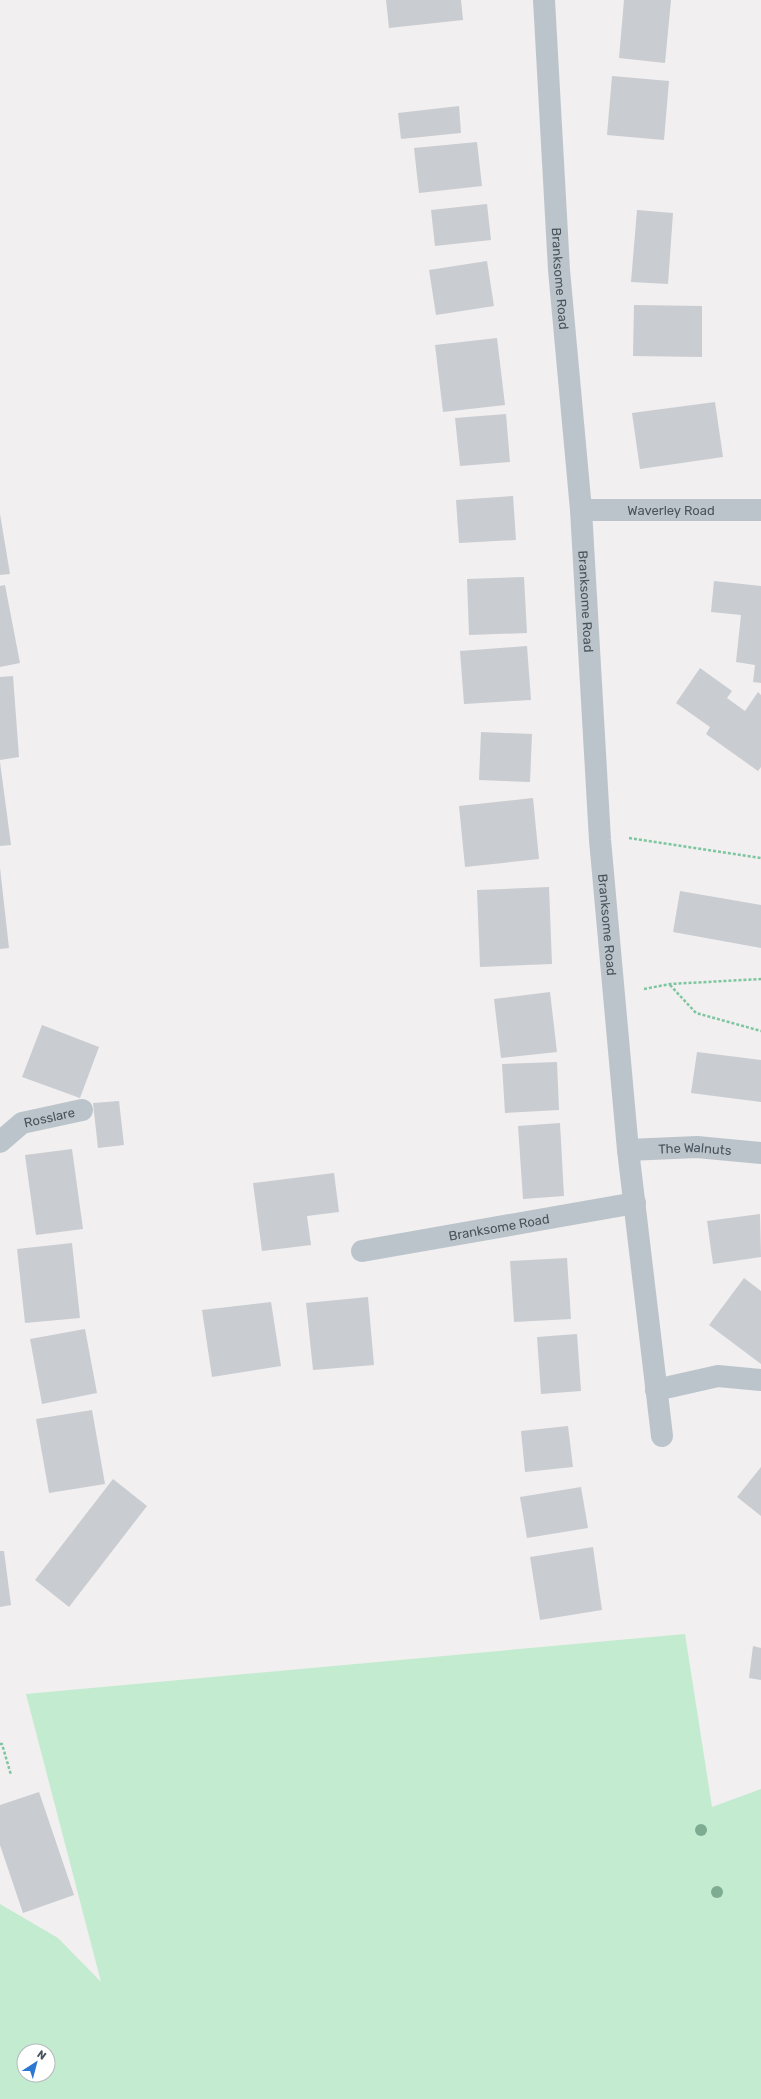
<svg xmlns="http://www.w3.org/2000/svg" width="761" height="2099" viewBox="0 0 761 2099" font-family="Rubik,sans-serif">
	<rect width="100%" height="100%" fill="#f1efef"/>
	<path fill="#c2ebd0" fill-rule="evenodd" d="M685,1634l27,173 49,-18v310h-761v-195l58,34 43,44 -75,-288zM24,2051h24v24h-24z"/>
	<path fill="#c9ccd1" d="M386,0h75l2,20 -74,8z
		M624,0h47l-6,63 -46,-5z
		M612,76l57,5 -5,59 -57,-5z
		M459,106l2,27 -60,6 -3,-26z
		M477,142l5,44 -63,7 -5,-45z
		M487,204l4,36 -56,6 -4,-36z
		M637,210l36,3 -5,71 -37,-2z
		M487,261l7,45 -58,9 -7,-45z
		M634,305l68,1v51l-69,-1z
		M497,338l8,67 -62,7 -8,-67z
		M715,402l8,55 -83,12 -8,-56z
		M506,414l4,48 -50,4 -5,-48z
		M513,496l3,44 -57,3 -3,-43z
		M0,514l10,60 -10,1z
		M524,577l3,56 -58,2 -2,-56z
		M714,581l47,5v97l-8,-1 2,-17 -19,-3 5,-47 -30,-3z
		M5,585l15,78 -20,4v-81z
		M527,646l4,54 -67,4 -4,-53z
		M700,668l32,23 -5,7 18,13 13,-19 3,3v72l-3,4 -52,-37 4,-7 -34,-24z
		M13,676l6,81 -19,3v-83z
		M481,732l51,2 -2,48 -51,-2z
		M0,762l11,83 -11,1z
		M533,798l6,61 -74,8 -6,-61z
		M0,868l9,80 -9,1z
		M549,887l3,77 -72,3 -3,-77z
		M680,891l81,14v43l-88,-16z
		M550,992l7,60 -56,6 -7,-59z
		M42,1025l57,22 -19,51 -58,-21z
		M697,1052l64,8v42l-70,-9z
		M557,1062l2,48 -54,3 -3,-49z
		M119,1101l5,44 -26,3 -5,-45z
		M560,1123l4,73 -41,3 -5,-73z
		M72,1149l11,80 -47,6 -11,-80z
		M334,1173l5,39 -32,4 4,29 -49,6 -9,-68z
		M760,1214l1,43 -48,7 -6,-43z
		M72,1243l8,75 -55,5 -8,-74z
		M567,1258l4,61 -57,3 -4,-61z
		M744,1278l17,13v73l-52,-39z
		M368,1297l6,68 -61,5 -7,-67z
		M271,1302l10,64 -69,11 -10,-67z
		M85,1329l12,64 -55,11 -12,-65z
		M577,1334l4,57 -40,3 -4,-57z
		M92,1410l13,74 -56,9 -13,-74z
		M568,1426l5,41 -48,5 -4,-41z
		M761,1467v49l-24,-19z
		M113,1479l34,27 -78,101 -34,-27z
		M581,1487l7,41 -61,10 -7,-41z
		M593,1547l9,63 -62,10 -10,-63z
		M0,1551h4l7,54 -11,2z
		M753,1646l8,2v32l-12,-2z
		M39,1792l35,103 -51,18 -23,-68v-40z"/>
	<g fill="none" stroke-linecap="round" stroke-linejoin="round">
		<path stroke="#7dc6a0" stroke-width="2.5" stroke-dasharray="3 2" stroke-linecap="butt" d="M629,838l132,20
			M670,985l26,28 65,18
			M644,989l26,-5 91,-5
			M0,1744h2l9,31"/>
		<g stroke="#bcc4cb" stroke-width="22">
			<path id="s1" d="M544,0l15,270 22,240 19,330 28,310 34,286"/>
			<path id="s2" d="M581,510h180"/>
			<path id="s3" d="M0,1142l22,-19 60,-13"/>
			<path id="s4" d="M628,1150l69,-3 64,6"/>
			<path id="s5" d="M362,1251l273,-48"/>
			<path d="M656,1390l62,-14 43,4"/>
		</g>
	</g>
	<g fill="#7eac93">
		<circle cx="701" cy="1830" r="6"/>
		<circle cx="717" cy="1892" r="6"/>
	</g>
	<g text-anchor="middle" stroke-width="3.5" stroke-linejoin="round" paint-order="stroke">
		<g font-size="13" fill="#49535b" stroke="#fff">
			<text dy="5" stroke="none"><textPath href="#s1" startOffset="279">Branksome Road</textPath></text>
			<text dy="5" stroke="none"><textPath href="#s2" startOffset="90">Waverley Road</textPath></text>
			<text dy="5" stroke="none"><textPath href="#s1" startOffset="603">Branksome Road</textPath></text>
			<text dy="5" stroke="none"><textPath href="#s1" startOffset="927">Branksome Road</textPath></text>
			<text dy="5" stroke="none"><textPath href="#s3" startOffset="57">Rosslare</textPath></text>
			<text dy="5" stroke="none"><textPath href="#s4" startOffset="67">The Walnuts</textPath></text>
			<text dy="5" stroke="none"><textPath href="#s5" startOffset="139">Branksome Road</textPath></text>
		</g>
	</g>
	<g transform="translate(36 2063) rotate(36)"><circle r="19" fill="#ffffff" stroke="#b6babd"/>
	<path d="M0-3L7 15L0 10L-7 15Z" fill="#2a78d1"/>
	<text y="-6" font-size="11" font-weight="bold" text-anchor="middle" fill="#49535b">N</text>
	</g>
</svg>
